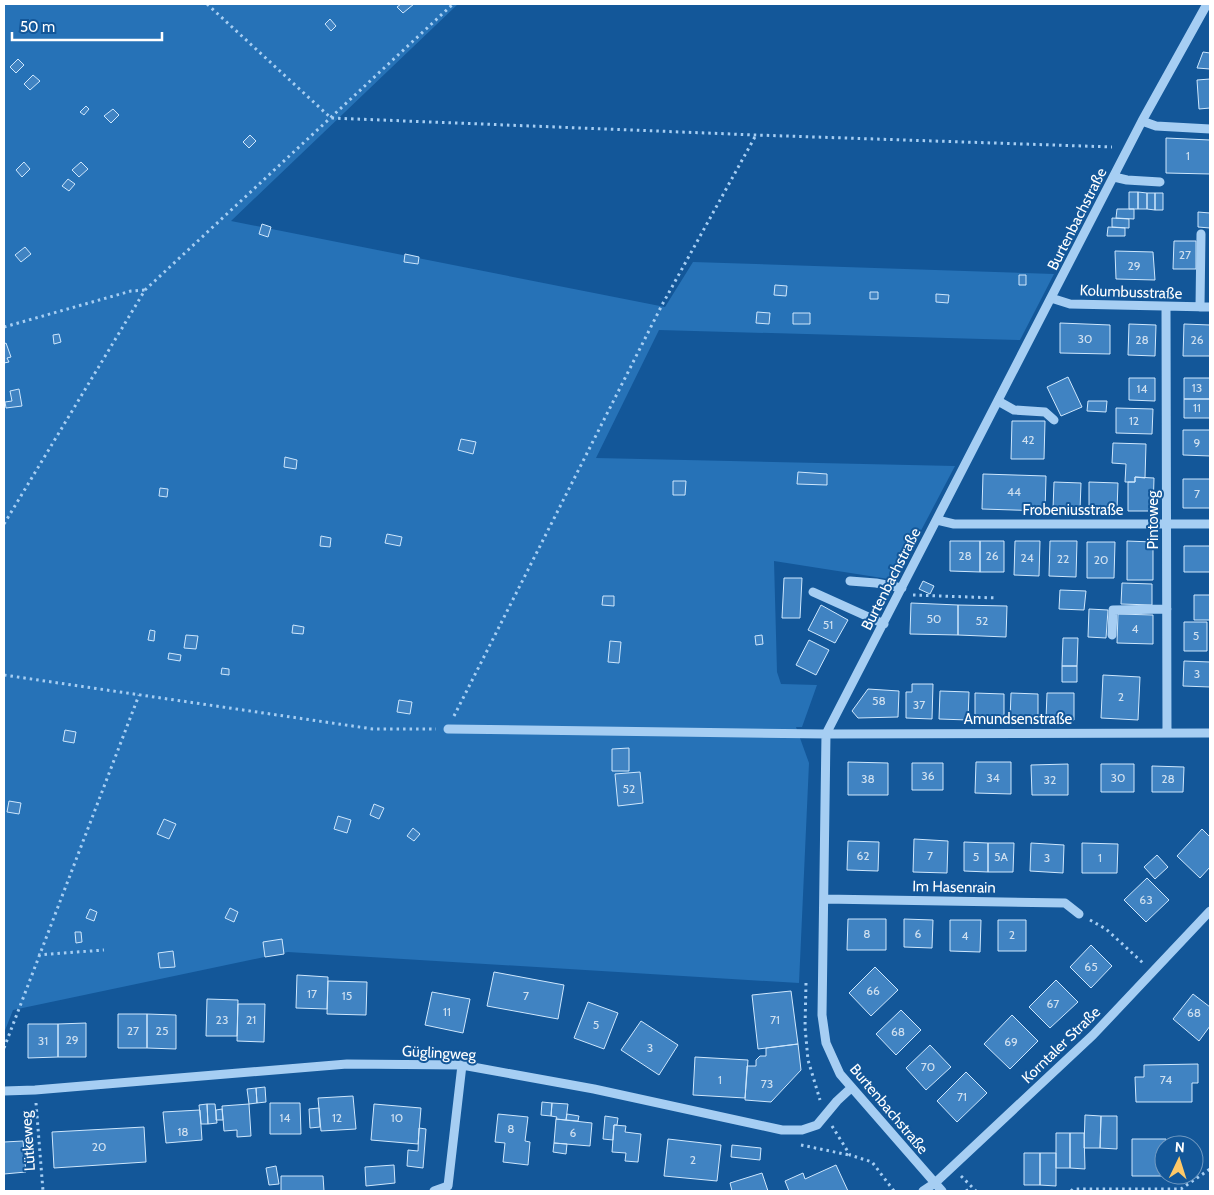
<svg xmlns="http://www.w3.org/2000/svg" width="1214" height="1195" viewBox="0 0 1214 1195" font-family="Cabin,sans-serif">
	<rect width="100%" height="100%" fill="#135799"/>
	<path fill="#2672b7" d="M4,4h454l-227,217 434,86 28,-45 361,12 -34,66 -361,-10 -63,128 359,8 -60,114 -121,-19 3,111 4,12 36,1 -15,42h-6l13,36 -10,220 -511,-31 -275,58 -9,23z"/>
	<path fill="#4083c2" stroke="#cee7fd" d="M401,4h13l-11,9 -6,-6z
		M330,19l6,7 -5,5 -6,-7z
		M1203,52l7,1v16l-13,-1z
		M18,59l6,6 -8,8 -6,-6z
		M33,75l7,6 -10,9 -6,-6z
		M1210,79v29l-11,1 -2,-29z
		M86,106l3,3 -5,6 -4,-3z
		M113,109l6,6 -8,8 -7,-7z
		M250,135l6,6 -7,7 -6,-6z
		M1166,138l44,2v34l-44,-1z
		M24,162l6,7 -8,8 -6,-7z
		M81,162l7,7 -9,8 -7,-7z
		M68,179l7,5 -6,7 -7,-5z
		M1129,192h9v17h-9z
		M1138,192l9,1v16h-9z
		M1147,193h8v17l-8,-1z
		M1155,193h8v17h-8z
		M1117,209h17v10l-18,-1z
		M1198,212l12,1v15l-12,-1z
		M1112,218l17,1v9l-17,-1z
		M262,224l9,3 -3,10 -9,-3z
		M1108,227l17,1v8h-18z
		M1174,241h22v28h-23z
		M25,247l6,7 -10,8 -6,-7z
		M1115,251l38,1 2,28 -39,-1z
		M405,254l14,3 -1,7 -14,-2z
		M1019,275h7v10h-7z
		M775,285l12,1 -1,10 -12,-1z
		M870,292h8v7h-8z
		M936,294l13,1 -1,8 -12,-1z
		M757,312l13,1 -1,11 -13,-1z
		M793,313h17v11h-17z
		M1060,323l50,2v29l-50,-1z
		M1129,324l27,1 -1,31 -27,-1z
		M1184,324l26,1v31h-27z
		M59,334l2,8 -7,2 -1,-9z
		M6,343l5,14 -4,1 2,4 -5,1v-19z
		M1068,377l14,30 -21,9 -14,-29z
		M1129,378h26v23l-26,-1z
		M1184,378h26v21h-26z
		M19,389l3,17 -16,2 -1,-6 7,-1 -2,-10z
		M1184,399h26v19h-26z
		M1088,401h19l-1,11 -19,-1z
		M1116,408l37,1 -1,25 -36,-1z
		M1012,421h33l-1,38h-33z
		M1183,430h27v26l-27,-1z
		M461,439l15,3 -3,12 -15,-4z
		M1113,443l33,1 -1,34 -10,-1v5h-10l1,-18 -14,-1z
		M285,457l12,3 -1,9 -12,-2z
		M798,472l29,2v11l-30,-1z
		M983,474l63,2 -1,35 -63,-2z
		M1135,477l19,1 -1,33h-25v-29h7z
		M1183,479h27v29h-27z
		M673,481h13l-1,14h-12z
		M1054,482l27,1 -1,27 -27,-1z
		M1089,482l29,1 -1,27 -28,-1z
		M160,488l8,1 -1,8 -8,-1z
		M387,534l15,3 -2,9 -15,-3z
		M321,536l10,2 -1,9 -10,-1z
		M950,541h30v31l-30,-1z
		M980,541h24v31h-24z
		M1015,541h25l-1,35 -25,-1z
		M1050,541h27l-1,36 -27,-1z
		M1127,541l26,1v38h-26z
		M1087,542h28l-1,36h-27z
		M1184,546h26v26h-26z
		M784,578h18l-2,40h-18z
		M923,581l11,5 -4,8 -11,-5z
		M1122,583l30,1v21l-31,-1z
		M1060,590l26,1 -2,19 -25,-1z
		M1194,595h16v25h-16z
		M603,596h11v10l-12,-1z
		M911,603l47,2v30l-48,-1z
		M821,605l27,15 -13,23 -27,-13z
		M958,605l49,1 -1,31 -48,-2z
		M1089,609l19,1 -2,28 -18,-1z
		M1118,614l35,1v29l-36,-1z
		M1184,622h23v29h-23z
		M293,625l11,2 -1,7 -11,-1z
		M150,630l5,1 -1,10 -6,-1z
		M186,635l12,1 -2,13 -12,-1z
		M762,635l1,9 -7,1 -1,-9z
		M1063,638h15l-1,28h-15z
		M809,640l20,10 -13,25 -20,-10z
		M610,641l11,1 -2,21 -11,-1z
		M169,653l12,2 -1,6 -12,-2z
		M1184,661l26,1v25l-27,-1z
		M1062,666h15v16h-15z
		M222,668l7,1v6l-8,-1z
		M1103,675l37,2 -2,43 -37,-2z
		M912,684h21l-1,35 -26,-1v-26h6z
		M868,689l31,2 -1,26 -40,1 -6,-7z
		M940,691l29,1 -1,28 -29,-1z
		M975,693l29,1v26h-29z
		M1011,693l27,1v26h-28z
		M1047,693h27v27l-28,-1z
		M399,700l13,2 -2,12 -13,-2z
		M65,730l11,2 -2,11 -11,-2z
		M629,748v23h-17v-22z
		M848,762l40,1v32h-40z
		M976,762h35v32l-36,-1z
		M912,763h31v27h-31z
		M1068,764v31h-36l-1,-30z
		M1101,764h33v28h-33z
		M1152,766l32,1 -1,25h-31z
		M640,772l3,31 -25,3 -3,-32z
		M9,801l12,2 -2,11 -12,-2z
		M374,804l10,4 -5,11 -9,-4z
		M338,816l13,4 -4,13 -13,-4z
		M164,819l12,5 -7,15 -12,-5z
		M413,828l7,6 -6,7 -7,-5z
		M1202,829l8,8v30l-10,11 -23,-22z
		M914,839l34,2 -1,32 -34,-1z
		M848,841l31,1 -1,29 -31,-1z
		M964,842l24,1v29l-24,-1z
		M988,843h26l-1,29h-25z
		M1031,843l33,2 -1,28 -33,-2z
		M1082,843l36,1 -1,29h-35z
		M1157,855l11,12 -13,12 -11,-12z
		M1147,878l22,22 -23,22 -22,-22z
		M230,908l8,4 -4,10 -9,-4z
		M90,909l7,3 -3,9 -8,-3z
		M848,919h38v31h-39z
		M904,919l29,1 -1,28 -28,-1z
		M950,920h31l-1,32 -30,-1z
		M998,920h28v31h-28z
		M75,932h6l1,10 -6,1z
		M282,939l2,15 -19,3 -2,-15z
		M1091,945l21,21 -21,22 -21,-21z
		M173,951l2,16 -15,1 -2,-15z
		M875,967l23,23 -27,26 -22,-23z
		M494,972l70,13 -6,34 -71,-13z
		M297,975l31,2 -1,32 -31,-1z
		M1056,980l22,22 -28,26 -21,-21z
		M328,981l39,1 -1,33 -39,-1z
		M791,991l7,53 -40,5 -6,-54z
		M432,992l38,7 -7,34 -38,-8z
		M1193,994l17,13v19l-11,15 -26,-22z
		M207,999l31,1 -1,36h-31z
		M588,1002l30,11 -14,36 -30,-11z
		M238,1004h27l-1,38 -27,-1z
		M901,1010l20,20 -25,25 -20,-21z
		M118,1014h29v34h-29z
		M147,1014l29,1v34l-29,-1z
		M1012,1015l26,26 -28,28 -26,-25z
		M641,1021l37,24 -19,30 -38,-25z
		M86,1023v34h-28v-33z
		M28,1024h30v33l-30,1z
		M798,1044l3,26 -30,32 -26,-2 2,-34h9v-6l4,-4h6v-8z
		M930,1045l21,22 -25,23 -20,-22z
		M695,1057l53,3 -3,38 -52,-3z
		M1198,1064v19h-6v19h-56l-1,-25h9v-12z
		M966,1072l21,21 -30,29 -20,-21z
		M265,1087l1,15 -9,1 -1,-15z
		M256,1088l1,15 -8,1 -2,-15z
		M353,1096l3,33 -35,2 -3,-33z
		M542,1102l10,1 -1,13 -10,-1z
		M270,1103h30l1,31h-31z
		M552,1103l16,1 -2,16 -10,-1 1,-2 -6,-1z
		M207,1104l1,20h-7l-2,-19z
		M207,1104h8l2,19 -9,1z
		M249,1104l2,32 -14,1v-7l-13,1 -2,-25z
		M374,1104l47,4 -3,36 -47,-4z
		M319,1108l1,19 -10,1 -1,-19z
		M222,1109l1,11h-7v-10z
		M200,1110l2,30 -36,3 -3,-31z
		M498,1114l30,3 -3,24 5,1 -2,23 -25,-3 2,-19 -10,-1z
		M567,1114l12,2 -1,5 -12,-1z
		M1085,1115l16,1 -1,32h-16z
		M605,1116l13,2 -1,7h-3l-1,15 -10,-1z
		M1101,1116h16v33l-17,-1z
		M556,1119l36,4 -2,23 -36,-3z
		M614,1125l12,1 -1,6 16,2 -3,28 -13,-1 1,-8 -14,-1z
		M144,1127l2,35 -92,6 -2,-36z
		M419,1128l7,1 -3,39 -16,-2 1,-16 10,1z
		M1056,1133h14v35h-14z
		M1070,1133h14l1,36 -15,-1z
		M668,1139l53,6 -4,36 -53,-5z
		M1132,1139h34v6h-2l1,31h-33z
		M23,1141l3,31 -22,2v-32z
		M554,1143l13,1 -1,10 -13,-2z
		M732,1145l29,3 -1,12 -29,-3z
		M1024,1153h16v32h-16z
		M1040,1153h16v33l-16,-1z
		M394,1165l1,18 -29,3 -1,-19z
		M836,1165l12,26h-59l-4,-10 18,-8 2,6z
		M276,1166l3,18 -10,1 -3,-17z
		M762,1173l6,18h-36l-2,-8z
		M281,1176h42l1,15h-43z"/>
	<g fill="none" stroke-linecap="round" stroke-linejoin="round">
		<path stroke="#a6cef3" stroke-width="3" stroke-dasharray="2.5 4" stroke-linecap="butt" d="M207,4l124,114 425,17 356,12
			M4,327l127,-36 14,-1
			M4,524l141,-234 308,-286
			M913,595l84,3
			M4,675l369,54h63
			M454,716l208,-411 94,-170
			M1090,920l16,9 37,34
			M38,955l66,-5
			M806,983l-1,44 3,33 12,40
			M4,1048l135,-353
			M36,1103l7,88
			M832,1126l18,29 22,7 22,29
			M801,1145l48,10
			M961,1176l15,15
			M966,1191l5,-3
			M1071,1191l2,-2h108l29,-20"/>
		<path stroke="#a6cef3" stroke-width="9" d="M1142,121l14,5 54,3
			M1114,177l13,3 33,2
			M1051,298l19,6 140,3
			M1166,307l1,425
			M1200,307l1,-73
			M998,401l16,9 31,2 9,8
			M937,520l17,4h256
			M850,581l26,2 26,5
			M813,592l71,32
			M1112,635l1,-25 54,-1
			M448,729l378,5 384,-1
			M824,899l241,4 14,11
			M4,1091l31,-1 312,-26 115,1 132,24 188,41h20l15,-5 20,-24 14,-13
			M434,1191l14,-5 14,-121
			M923,1191l12,-8 158,-148 117,-124
			M942,1191l-102,-117 -14,-31 -4,-28 4,-281 316,-613 65,-117"/>
	</g>
	<g text-anchor="middle" stroke-width="4" stroke-linejoin="round" paint-order="stroke">
		<g font-size="12" fill="#cfe0f0">
			<text x="1188" y="160">1</text>
			<text x="1185" y="259">27</text>
			<text x="1134" y="270">29</text>
			<text x="1085" y="343">30</text>
			<text x="1142" y="344">28</text>
			<text x="1197" y="344">26</text>
			<text x="1197" y="392">13</text>
			<text x="1142" y="393">14</text>
			<text x="1197" y="412">11</text>
			<text x="1134" y="425">12</text>
			<text x="1028" y="444">42</text>
			<text x="1197" y="447">9</text>
			<text x="1014" y="496">44</text>
			<text x="1197" y="498">7</text>
			<text x="965" y="560">28</text>
			<text x="992" y="560">26</text>
			<text x="1027" y="562">24</text>
			<text x="1063" y="563">22</text>
			<text x="1101" y="564">20</text>
			<text x="934" y="623">50</text>
			<text x="982" y="625">52</text>
			<text x="828" y="629">51</text>
			<text x="1135" y="633">4</text>
			<text x="1196" y="640">5</text>
			<text x="1197" y="678">3</text>
			<text x="1121" y="701">2</text>
			<text x="879" y="705">58</text>
			<text x="919" y="709">37</text>
			<text x="928" y="780">36</text>
			<text x="993" y="782">34</text>
			<text x="1118" y="782">30</text>
			<text x="868" y="783">38</text>
			<text x="1168" y="783">28</text>
			<text x="1050" y="784">32</text>
			<text x="629" y="793">52</text>
			<text x="863" y="860">62</text>
			<text x="930" y="860">7</text>
			<text x="976" y="861">5</text>
			<text x="1001" y="861">5A</text>
			<text x="1047" y="862">3</text>
			<text x="1100" y="862">1</text>
			<text x="1146" y="904">63</text>
			<text x="867" y="938">8</text>
			<text x="918" y="938">6</text>
			<text x="1012" y="939">2</text>
			<text x="965" y="940">4</text>
			<text x="1091" y="971">65</text>
			<text x="873" y="995">66</text>
			<text x="312" y="998">17</text>
			<text x="347" y="1000">15</text>
			<text x="526" y="1000">7</text>
			<text x="1053" y="1008">67</text>
			<text x="447" y="1016">11</text>
			<text x="1194" y="1017">68</text>
			<text x="222" y="1024">23</text>
			<text x="251" y="1024">21</text>
			<text x="775" y="1024">71</text>
			<text x="596" y="1029">5</text>
			<text x="133" y="1035">27</text>
			<text x="162" y="1035">25</text>
			<text x="898" y="1036">68</text>
			<text x="72" y="1044">29</text>
			<text x="43" y="1045">31</text>
			<text x="1011" y="1046">69</text>
			<text x="650" y="1052">3</text>
			<text x="928" y="1071">70</text>
			<text x="720" y="1084">1</text>
			<text x="1166" y="1084">74</text>
			<text x="767" y="1088">73</text>
			<text x="962" y="1101">71</text>
			<text x="285" y="1122">14</text>
			<text x="337" y="1122">12</text>
			<text x="397" y="1122">10</text>
			<text x="511" y="1133">8</text>
			<text x="183" y="1136">18</text>
			<text x="573" y="1137">6</text>
			<text x="99" y="1151">20</text>
			<text x="693" y="1164">2</text>
		</g>
		<g font-size="15" fill="#fff" stroke="#135799">
			<text transform="translate(1077 219) rotate(-63)" y="5">Burtenbachstraße</text>
			<text transform="translate(1131 292) rotate(2)" y="5">Kolumbusstraße</text>
			<text x="1073" y="515">Frobeniusstraße</text>
			<text transform="translate(1153 520) rotate(-90)" y="5">Pintoweg</text>
			<text transform="translate(891 579) rotate(-63)" y="5">Burtenbachstraße</text>
			<text x="1018" y="724">Amundsenstraße</text>
			<text transform="translate(954 887) rotate(1)" y="5">Im Hasenrain</text>
			<text transform="translate(1061 1045) rotate(-44)" y="5">Korntaler Straße</text>
			<text transform="translate(439 1053) rotate(3)" y="5">Güglingweg</text>
			<text transform="translate(889 1109) rotate(50)" y="5">Burtenbachstraße</text>
			<text transform="translate(28 1141) rotate(-94)" y="5">Lütkeweg</text>
		</g>
	</g>
	<rect width="1214" height="1195" fill="none" stroke="#ffffff" stroke-width="10"/>
	<g transform="translate(1179 1160) rotate(4)"><circle r="24" fill="#135799" stroke="#719ac2"/>
	<path d="M0-4L9 19L0 12L-9 19Z" fill="#ffc968"/>
	<text y="-8" font-size="14" font-weight="bold" text-anchor="middle" fill="#ffffff">N</text>
	</g>
	<path d="M12 32v8h150v-8" fill="none" stroke="#ffffff" stroke-width="2.5"/>
	<text x="20" y="32" font-size="15" fill="#ffffff" stroke="#135799" stroke-width="4" paint-order="stroke">50 m</text>
</svg>
